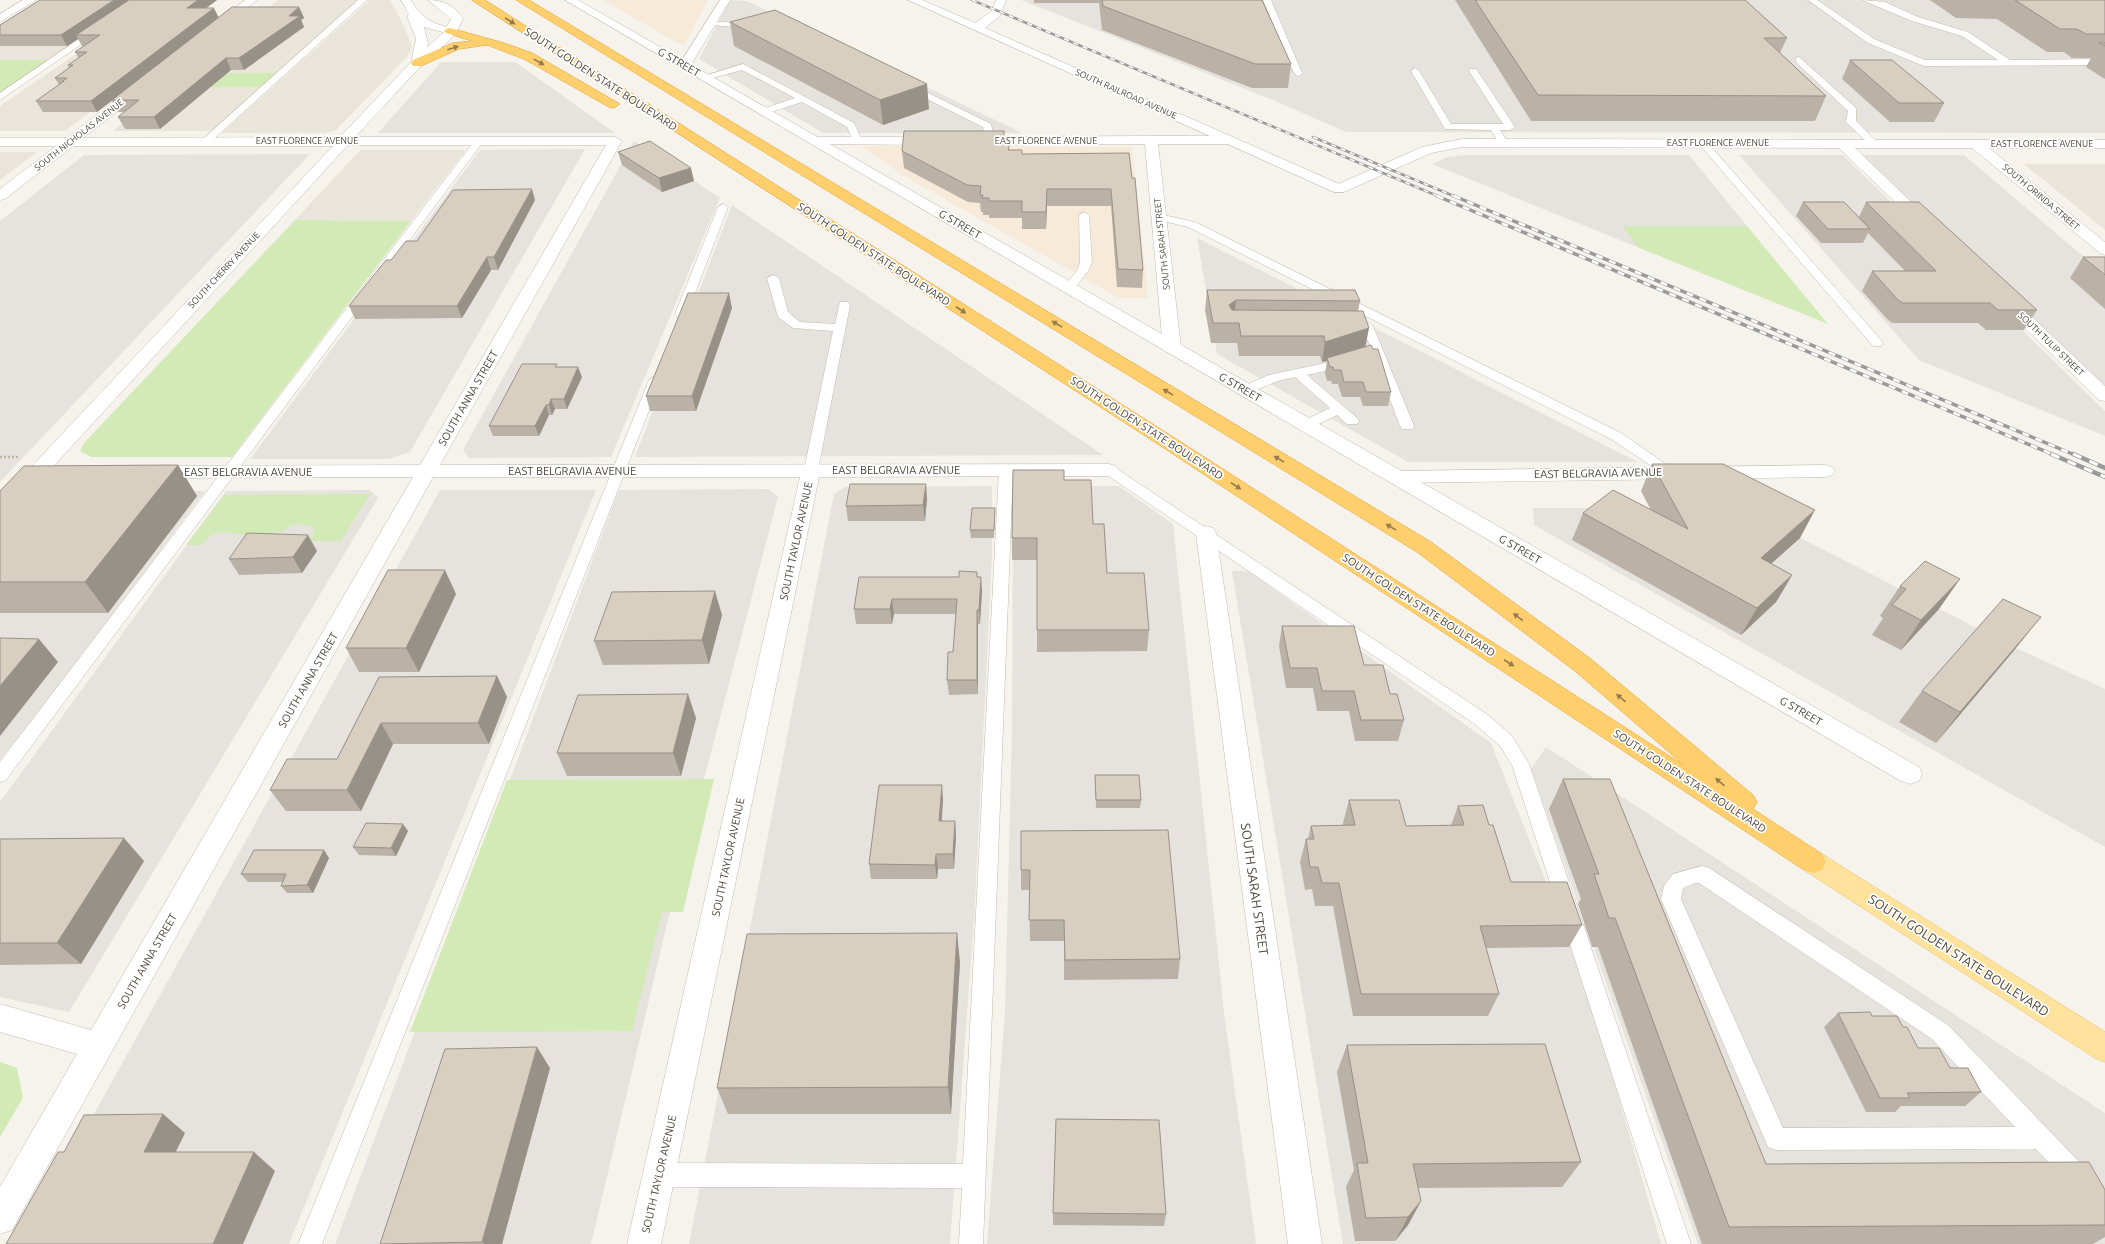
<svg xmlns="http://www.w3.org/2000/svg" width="2105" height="1244" viewBox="0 0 2105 1244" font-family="Ubuntu,sans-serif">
	<rect width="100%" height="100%" fill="#f6f3ec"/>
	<path fill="#eae5da" d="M141,0l-89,60h-52v-24z
		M278,0h83l-82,73h-93z
		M370,0h20l13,24 9,23 -5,10 -71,73 -11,3h-104z
		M79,52h90l-104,79h-65v-25z
		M169,87h95l-50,44h-101z
		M360,150h106l-55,71 -116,-1z
		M0,152h37l-37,28z
		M2024,164h81v66z"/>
	<path fill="#f7ead8" d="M603,0h105l-23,44 -9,-2z
		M860,146l272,1 16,151h-29l-215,-122z"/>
	<path fill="#e6e2dd" d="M730,0l17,1 275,132h-199l-124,-74z
		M1021,0h1084v133l-759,-1 -78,-34z
		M441,62h74l100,71h-237z
		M634,141l86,57 -109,259 -142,1 -6,-8z
		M585,149l-175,303 -21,7h-139l230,-309z
		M309,154h1l-310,328v-261l84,-66z
		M1464,155h225l58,71h-123l13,21 -205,-83 15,-7z
		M1739,155h104l262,256v25l-186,-76z
		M1860,155h104l141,120v115z
		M732,205l371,250 -468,2z
		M1197,238l441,224h-230l-191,-108z
		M992,486v69l-18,365 -24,324h-261l145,-750 11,-7z
		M1013,486h106l54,38 51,488 32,232h-269l18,-232 7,-283z
		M769,489l9,8 -100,381 -87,366h-256l284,-754z
		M370,490l8,8 -309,514 -69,-15v-195l226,-311z
		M440,490h156l-307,754h-267z
		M205,491l-154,206 -51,63v-219l43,-49z
		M1533,508h209l274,140 89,41v158l-571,-322z
		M1232,571h16l243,172 76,192 39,119 55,190h-318z
		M1546,747l559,366v131h-407l-167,-475z"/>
	<path fill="#d2eab5" d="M0,60h52l-52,36z
		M186,73h93l-15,14h-95z
		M295,220l116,1 -179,236h-141l-11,-6 4,-8z
		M1623,226h124l81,98 -191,-77z
		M370,494l-29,47h-37l8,-4 3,-5 -3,-6 -20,-2 -8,7 -37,7 -3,-3c-17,-3 -32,-7 -42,10h-16l38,-50z
		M714,779l-31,133h-21l-30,119 -222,1 97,-252z
		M0,1062l17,6 6,30 -23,39z"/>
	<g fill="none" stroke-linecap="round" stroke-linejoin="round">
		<g stroke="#c2bbae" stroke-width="1">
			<path id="service" d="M358,0h9l-158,143h-6v-4z
				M1263,0h8l31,73 -1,2 -3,1 -4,-3z
				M1808,0h9l57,39 51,21h73l-36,-24 -50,-15 -50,-21 23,2 33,15 50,15 42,28 95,-1v6l-181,1 -56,-23z
				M708,21l44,3 4,2 -4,2 -41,-3h-3z
				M95,28l7,2 -102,70v-7z
				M1799,57l57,51v13l21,21v4h-6l-23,-22 -2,-2 2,-11 -52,-49v-4z
				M743,64l111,59 8,18 -2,2h-6l-7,-16 -45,-25 -34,11h-6v-4l33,-11 -53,-28 -37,10 -4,-3z
				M1415,68l4,3 32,53h52l-34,-53 1,-2h6l39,58 -5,3h-10l8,13 -2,2h-6l-9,-15 -46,-1 -34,-58z
				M910,84l81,40 4,17 -2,2h-6l-4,-16 -76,-38v-4z
				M479,138l3,1v4l-476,637 -6,2v-20l476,-623z
				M1703,140l3,1 175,199 2,3 -2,3h-8l-173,-201 -2,-2z
				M723,204l5,3 -41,107 -6,4 -4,-1 -2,-3 43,-107z
				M1084,212l5,3 3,47 -4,9 -14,18 -4,2 -6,-4 14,-18 2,-7 -1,-47z
				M1159,214l36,8 426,211 56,39 -2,3h-10l-54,-36 -423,-212 -33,-8 -1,-2z
				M773,275l6,3 9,34 12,10 35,2 5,-22h8l2,3 -32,165 -2,3h-10l-2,-3 29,-139 -40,-3 -15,-11 -11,-39z
				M1349,322h18l6,4 41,100 -2,3h-10l-2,-3 -26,-70 -32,11 -35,8 50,43 2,3 -2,3h-10l-10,-9 -26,13h-10l-2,-3 2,-3 29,-14 -35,-31 -17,4 -32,13 -7,-4 2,-3 28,-12 66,-14 36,-13 -8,-18 -18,-1 -2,-3 2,-3z
				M655,376l6,4 -339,864h-24l351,-864z
				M1006,466l5,1 2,3 -30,774h-24l3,-56 -302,-1 -8,-4 -4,-8 4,-8 8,-4 303,1 36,-694 2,-3z
				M1109,466l5,1 374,248 24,21 17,28 162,480h-24l-155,-479 -12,-19 -24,-21 -372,-252 -2,-3 2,-3z
				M1702,866l7,2 239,157 157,164v29l-8,-4 -61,-65 -260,1 -8,-3 -107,-248 3,-13 9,-12zM1695,883h4l233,156 83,88 -232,1 -102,-229 2,-11z"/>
		</g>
		<g stroke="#c2bbae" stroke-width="1">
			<path id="minor" d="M23,0h13l-36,22v-8z
				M245,0h12l-33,27h-8l-2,-2 2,-2z
				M428,0c15,0 25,5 35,18 -6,21 -29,34 -43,49 -22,23 -43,47 -65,70h260l7,4 -182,324 669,-1 7,2 3,4 -3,4 -7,2 -290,1 -158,767h-34l173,-767h-367l-421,753 -12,4v-47l77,-133 -77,-22v-28l91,26 322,-553 -260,1 -7,-2 -3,-4 3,-4 7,-2 267,-1 186,-320h-258l-341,372 -7,1v-18l333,-354h-260l-68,53 -5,1v-11l56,-43h-56v-8h67l67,-52h8l2,3 -2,3 -59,46 257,-1 73,-77 30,-27 8,-14z
				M720,0h10l-41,68h-8l-2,-3z
				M1151,136h77l7,4 -7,4h-70l23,204 -3,4 -6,1 -6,-1 -3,-4 -18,-204 -170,1 -7,-4 7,-4z
				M816,137h117l7,4 -7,4 -122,-1 -2,-3z
				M1462,139l643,1v8h-116l116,94v13l-5,-2 -128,-105h-117l75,72 2,3 -2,3h-10l-81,-78 -377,-1 -31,6 -87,39h-10l-2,-3 2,-3 88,-39z
				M2007,297l6,2 92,87v15l-6,-1 -98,-95 -2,-3 2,-3z
				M1825,465l7,2 3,4 -3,4 -7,2 -430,6 -7,-2 -3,-4 3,-4 7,-2z
				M1206,526l7,2 3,5 106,711h-34l-92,-711 3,-5z"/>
		</g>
		<g stroke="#c2bbae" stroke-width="1">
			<path id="tertiary" d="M401,0h10c12,21 22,23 43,29l2,2 -6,3 -26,-7 4,17 -7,22h-8l-2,-3 5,-24 -9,-23 2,-2z
				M565,0h13l1341,767 3,7 -3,7 -9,3 -9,-3z
				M908,0h14l53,23 17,-12 4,-11h10l-6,16 -15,12 359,158 2,3 -2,3h-10z"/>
		</g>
		<g stroke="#e6c16a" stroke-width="1">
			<path id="primary" d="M1813,851l9,3 283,178v30l-10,-4 -291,-188 -4,-8 4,-8z"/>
		</g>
		<g stroke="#e0a43c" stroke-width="1">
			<path id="motorway" d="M472,0h13l699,444 501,322 -110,-95 -158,-119 -901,-552h13l902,542 160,117 162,136 4,7 -4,7 69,45 4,8 -4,8 -9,3 -9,-3 -634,-418z
				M450,28l54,15 28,10 88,51 -6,4 -5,-1 -85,-48 -37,-14 -28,4 -38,17h-8l-2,-3 2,-3 40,-17 19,-2 -26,-8 -2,-2 2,-2z"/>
		</g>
		<path stroke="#c4b79f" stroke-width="2.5" stroke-dasharray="2 2" stroke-linecap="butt" d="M0,457h19"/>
		<use href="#service" fill="#fff" fill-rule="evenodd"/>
		<use href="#minor" fill="#fff" fill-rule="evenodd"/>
		<use href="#tertiary" fill="#fff" fill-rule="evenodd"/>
		<use href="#primary" fill="#ffe39c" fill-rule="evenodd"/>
		<use href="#motorway" fill="#ffcf6e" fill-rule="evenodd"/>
		<g stroke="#9a9a9a" stroke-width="2.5">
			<path id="rail-far2" d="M972,0l468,197
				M1313,137l143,60"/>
		</g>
		<g stroke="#9a9a9a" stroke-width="3.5">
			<path id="rail-far1" d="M1437,196l617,259
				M1454,196l621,259"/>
		</g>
		<g stroke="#9a9a9a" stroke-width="4.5">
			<path id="rail" d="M2051,454l54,23
				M2073,454l32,14"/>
		</g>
		<use href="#rail-far2" stroke="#fff" stroke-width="1.5" stroke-dasharray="5" stroke-linecap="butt"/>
		<use href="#rail-far1" stroke="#fff" stroke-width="2.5" stroke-dasharray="7" stroke-linecap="butt"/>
		<use href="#rail" stroke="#fff" stroke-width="3" stroke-dasharray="9" stroke-linecap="butt"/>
	</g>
	<path fill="#bab2a6" d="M217,0l-10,8 12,9 80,-10 5,11 -3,2 3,7 -60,43h-13l-71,59h-35l-7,-12 6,-5h-6l-6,-11 -15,11h-54l-7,-11 23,-16 -4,-7 14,-10 -1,-3 11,-7 -4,-6 9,-6h-2l-4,-7 -11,7h-67v-21z
		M1034,0h228l29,64 -3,24h-36l-150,-58 -3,-27h-65z
		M1455,0h290l42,38 -7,15 46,43 -11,25h-284z
		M1930,0h175v79l-19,-12 5,-9h-19l-8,-6h-17l-50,-33 -41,-1z
		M730,22l199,87 -46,16 -149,-79z
		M1850,60l94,43 -10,19h-44l-48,-43z
		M1005,144l5,6 13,4 106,-1 14,117 -1,18 -25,-1 -6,-81h-64l-1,23h-24v-11h-33v-3h-6v-3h-2l-1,-9 -12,-1 -64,-34 -2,-17z
		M618,152l76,29 -32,11 -40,-27z
		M535,200l-37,70h-7l-29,48 -107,1 -6,-13 42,-46 26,-19z
		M1803,202l56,15 7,-15 171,108 -13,20h-38l-8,-7h-86l-4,-3 -26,-29 10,-20h33l-37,-38 -5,10h-42l-25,-27z
		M2083,257h22v52l-35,-31z
		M1207,290l153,11 -2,10 7,36 8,2 18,43 -3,14h-25l-3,-9h-18l-4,-13h-6l-1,-3h-4l-2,-8 2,-12 -5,1 -2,-6h-81l-2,-13h-26l-6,-33z
		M732,308l-36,103h-46l-4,-15z
		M558,367l24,10 -15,32h-12l-3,6h-3l-10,21h-46l-4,-10z
		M1652,464l148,74 -29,26 21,11 -16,27 -35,33 -169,-95 11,-27 68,-3 -10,-19z
		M178,465l19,31 -89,117h-108v-122z
		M1064,480l29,44 14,49 42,57 -2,21 -110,1v-92h-25v-22z
		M927,499l-2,22h-77l-2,-15z
		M995,508v8l-1,22h-23l-1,-8z
		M317,551l-15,22 -63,2 -10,-16z
		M977,577l5,14 -2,33h-2v70l-29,1 -2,-15 6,-28 3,-38h-62l-2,10h-36l-2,-15z
		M1900,586l39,23 -38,41 -29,-15 11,-17 -3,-2z
		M456,594l-37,78h-60l-13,-24z
		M722,615l-13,49 -106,1 -9,-24z
		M1282,626l82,39 26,29 14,26 -6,21h-43l-6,-30h-32l-4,-23h-27l-7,-42z
		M2016,648l-80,95 -37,-21 23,-31z
		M497,676l10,21 -18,47h-96l-32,67h-75l-16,-21 67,-31 42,-82z
		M696,718l-15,58h-114l-10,-23z
		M1095,775l46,25 -1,8h-44z
		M1563,779l203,385 339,26v47l-12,7h-391l-104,-297h-6l-14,-43 3,-5 -32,-90z
		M943,800l-1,21h13l1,15 -2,33h-16l-1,10h-66l-2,-15z
		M1349,800l57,26 45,-1 7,-19 31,19 22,57 71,43 -13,22 -83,1 13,46 -11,22h-135l-20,-110h-18l-3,-17 -7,1 -5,-28 6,-23h2l3,-13 32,-1v-2z
		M408,831l-12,25 -37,-1 -6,-8z
		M1021,831l159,128 -2,20 -114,1v-39h-34l-1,-51h-8z
		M0,839l144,22 -63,103 -81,1z
		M329,858l-16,35h-26l-6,-7 2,-4h-35l-7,-8z
		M960,962l-9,152h-223l-11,-26z
		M1838,1013l34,3 31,11 15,21 32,20 31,24 -16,14h-64l-6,6h-29l-42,-85z
		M1347,1045l234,117 -19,25 -144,1 3,13 -13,24 -13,16h-40l-9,-54 8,-17 -17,-98z
		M550,1068l-48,176h-122z
		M1053,1213l113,1 -2,12 -111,-1z"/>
	<path fill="#979187" d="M114,0h21l-59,35 2,4 -11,7 -6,-11z
		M198,0h19l-25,18 -5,-10z
		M299,7l5,11 -3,2 3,7 -60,43 -5,-12z
		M214,8l5,10 -122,94 -6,-11z
		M226,58l5,12 -71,59 -6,-12z
		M927,84l2,25 -46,16 -3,-25z
		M691,168l3,13 -32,11 -3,-14z
		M532,189l3,11 -37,70 -4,-13z
		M1047,189v17l-1,23v-17z
		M487,257l4,13 -29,48 -5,-12z
		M729,293l3,15 -36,103 -4,-15z
		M1236,300l-2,20 -5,-15z
		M1369,328l-4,21 -38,9v3l-5,1 3,-20z
		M578,367l4,10 -15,32 -3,-10z
		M551,399l4,10 -3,6 -3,-10z
		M546,405l3,10 -10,21 -4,-10z
		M178,465l19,31 -89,117 -23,-31z
		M926,484l1,15 -2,22 -2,-16z
		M1815,510l-15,28 -54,48 15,-28z
		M308,535l9,16 -15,22 -9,-16z
		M445,570l11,24 -37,78 -13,-24z
		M1792,575l-16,27 -35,33 16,-27z
		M981,577l1,14 -2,33 -1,-14z
		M1960,579l-21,30 -38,41 20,-30z
		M715,591l7,24 -13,49 -7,-24z
		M892,599l2,15 -2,10 -2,-15z
		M977,610l1,14v70l-1,-14z
		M2041,617l-25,31 -80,95 24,-31z
		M39,639l19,23 -58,74v-50z
		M497,676l10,21 -18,47 -11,-21z
		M688,694l8,24 -15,58 -8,-23z
		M381,723l12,21 -32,67 -14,-21z
		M942,785l1,15 -3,36 -1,-15z
		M955,821l1,15 -2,33 -1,-15z
		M403,824l5,7 -12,25 -5,-8z
		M124,838l20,23 -63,103 -24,-21z
		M324,850l5,8 -16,35 -6,-8z
		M936,854l2,15 -1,10 -2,-14z
		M957,933l3,29 -9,152 -3,-27z
		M537,1047l13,21 -48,176h-18l-2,-2z
		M163,1114l22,19 -18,37 -23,-18z
		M254,1152l21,19 -32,73h-30z
		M1421,1201l-13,24 -13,16 13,-24z"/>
	<path fill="#d8cfc1" stroke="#979187" d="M40,0h74l-53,35h-61v-10z
		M129,0h69l-11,8h27l-123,93h-55l28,-20h-1l4,-3h-12l18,-13h-5l19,-13h-12l25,-17h-24z
		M1102,0h160l29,64h-36l-152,-58z
		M1475,0h270l42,38h-23l62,58 -288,-1z
		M2015,0h90v34h-19l-9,-5h-17z
		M232,7h67l-10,9h11l-61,42h-13l-72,59h-36l21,-17h-27z
		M775,10l152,74 -47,16 -150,-78z
		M2099,43h6v3z
		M1850,60h42l52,43h-45z
		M904,131h100v13h6l-2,6h14v4l107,-1 3,25h3l8,92 -25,-1 -7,-80h-64l-1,23h-24v-11h-33v-3h-7l1,-3h-3l1,-9 -14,-1 -65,-34z
		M650,141l41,27 -32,10 -41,-26z
		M532,189l-38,68h-7l-30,49h-108l37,-46h5l15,-19h11l36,-51z
		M1803,202h41l26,27h-42z
		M1866,202h53l118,108h-39l-8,-7h-87l-5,-3 -26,-29h64z
		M2083,257h22v18z
		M1207,290h148l5,11 -124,-1 -7,5 3,5 131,1 6,17 -44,14 -1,-6h-83l-2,-13h-26z
		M688,293h41l-37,103h-46l28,-68z
		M1371,345l2,4h5l13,43h-25l-3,-10h-19l-3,-12h-7l-1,-3h-3l-3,-9z
		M522,364h35l-2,3h23l-14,32h-13l-2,6h-3l-11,21h-46z
		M1652,464h71l92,46 -54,48 31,17 -35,33 -174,-95 30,-23 75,39z
		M178,465l-93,117h-85v-91l24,-25z
		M1013,470h51v10h27l2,44h11l3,49h37l5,57h-112v-92h-25z
		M850,484h76l-3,21 -77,1z
		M972,508h23l-1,22h-24z
		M247,533l61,2 -15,22 -64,2z
		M1925,561l35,18 -39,41 -29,-15 14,-16 -6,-3z
		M388,570h57l-39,78h-60z
		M959,571l18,1v5h4l-2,33h-2v70h-30l1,-28h5l4,-53h-65l-2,10h-36l5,-32h100z
		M715,591l-13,49 -108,1 18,-49z
		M2003,599l38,18 -81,95 -38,-21z
		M1282,626h72l10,39h19l7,29h7l7,26h-43l-7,-29h-32l-5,-23h-27z
		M0,638l39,1 -39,47z
		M497,676l-19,47h-97l-34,67h-77l17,-31h50l42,-82z
		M688,694l-15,59h-116l21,-58z
		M1095,775h44l2,25h-45z
		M1563,779h47l156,385 323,-2 16,28v35l-376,2 -114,-309h-6l-15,-44h5z
		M879,785h63l-3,36h16l-2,33h-17l-1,11 -66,-1z
		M1349,800h50l7,26 58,-1 -6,-19 25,-1 6,20h4l18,57h56l15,43 -102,1 19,68h-138l-22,-111h-17l-4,-16h-8l-4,-28h8l-3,-13 44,-1z
		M366,823l37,1 -12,24 -38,-1z
		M1168,830l12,129 -115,1 -1,-40h-35l1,-50h-9v-39z
		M124,838l-67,105h-57v-104z
		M254,850h70l-17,35 -26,1 5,-12h-45z
		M957,933l-9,154 -231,1 30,-154z
		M1870,1012l2,4h25l6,11h4l11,21h21l11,20h18l13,24 -74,1 3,5h-30l-42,-85z
		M1545,1044l36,118 -168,2 8,37 -13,16 -42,1 -9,-55h11l-21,-118z
		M537,1047l-55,195 -102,2 65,-195z
		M163,1114l-19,38h110l-41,92h-207l52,-92h6l20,-37z
		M1056,1119l103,1 7,94 -113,-1z"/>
	<defs><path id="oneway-solid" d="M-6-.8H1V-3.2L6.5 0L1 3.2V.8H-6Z"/></defs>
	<g fill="#937c4e">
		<use href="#oneway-solid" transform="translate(510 21) rotate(33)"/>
		<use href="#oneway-solid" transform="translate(453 48) rotate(-17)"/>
		<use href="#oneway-solid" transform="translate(539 62) rotate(29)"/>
		<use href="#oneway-solid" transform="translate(961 310) rotate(33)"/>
		<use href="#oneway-solid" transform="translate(1057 324) rotate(-149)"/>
		<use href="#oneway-solid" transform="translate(1168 392) rotate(-149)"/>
		<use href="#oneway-solid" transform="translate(1279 459) rotate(-149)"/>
		<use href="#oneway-solid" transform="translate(1236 486) rotate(33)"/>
		<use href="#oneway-solid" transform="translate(1391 527) rotate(-149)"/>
		<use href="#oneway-solid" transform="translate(1518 617) rotate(-143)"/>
		<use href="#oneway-solid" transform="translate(1509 663) rotate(33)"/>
		<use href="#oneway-solid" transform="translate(1621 698) rotate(-140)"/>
		<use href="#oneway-solid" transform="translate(1720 782) rotate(-140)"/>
	</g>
	<g text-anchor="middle" stroke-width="3.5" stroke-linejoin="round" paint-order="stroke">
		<g font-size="9" fill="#4b4439" stroke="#fff">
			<text transform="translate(1126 94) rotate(24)" y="3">SOUTH RAILROAD AVENUE</text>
			<text transform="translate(79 135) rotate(-38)" y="3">SOUTH NICHOLAS AVENUE</text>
			<text x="307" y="144">EAST FLORENCE AVENUE</text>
			<text x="1046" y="144">EAST FLORENCE AVENUE</text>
			<text x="1718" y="146">EAST FLORENCE AVENUE</text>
			<text x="2042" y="147">EAST FLORENCE AVENUE</text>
			<text transform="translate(2041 197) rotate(40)" y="3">SOUTH ORINDA STREET</text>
			<text transform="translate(1162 244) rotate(-96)" y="3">SOUTH SARAH STREET</text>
			<text transform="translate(224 270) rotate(-47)" y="3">SOUTH CHERRY AVENUE</text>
			<text transform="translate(2051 344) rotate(44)" y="3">SOUTH TULIP STREET</text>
		</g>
		<g font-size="11" fill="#4b4439" stroke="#fff">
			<text transform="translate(679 62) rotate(30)" y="4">G STREET</text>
			<text transform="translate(601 79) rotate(33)" y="4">SOUTH GOLDEN STATE BOULEVARD</text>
			<text transform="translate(960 224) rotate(30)" y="4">G STREET</text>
			<text transform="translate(874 254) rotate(33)" y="4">SOUTH GOLDEN STATE BOULEVARD</text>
			<text transform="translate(1240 387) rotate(30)" y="4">G STREET</text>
			<text transform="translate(468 398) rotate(-60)" y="4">SOUTH ANNA STREET</text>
			<text transform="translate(1147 428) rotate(33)" y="4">SOUTH GOLDEN STATE BOULEVARD</text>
			<text x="896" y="474">EAST BELGRAVIA AVENUE</text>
			<text x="572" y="475">EAST BELGRAVIA AVENUE</text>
			<text x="248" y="476">EAST BELGRAVIA AVENUE</text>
			<text transform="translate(1598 473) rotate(-1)" y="4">EAST BELGRAVIA AVENUE</text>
			<text transform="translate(796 541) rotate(-78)" y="4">SOUTH TAYLOR AVENUE</text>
			<text transform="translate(1520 549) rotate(30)" y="4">G STREET</text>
			<text transform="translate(1419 605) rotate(33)" y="4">SOUTH GOLDEN STATE BOULEVARD</text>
			<text transform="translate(308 680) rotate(-60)" y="4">SOUTH ANNA STREET</text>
			<text transform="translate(1801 711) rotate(30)" y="4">G STREET</text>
			<text transform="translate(1690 781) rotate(33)" y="4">SOUTH GOLDEN STATE BOULEVARD</text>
			<text transform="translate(728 857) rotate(-78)" y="4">SOUTH TAYLOR AVENUE</text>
			<text transform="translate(147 961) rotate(-60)" y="4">SOUTH ANNA STREET</text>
			<text transform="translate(659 1174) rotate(-77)" y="4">SOUTH TAYLOR AVENUE</text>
		</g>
		<g font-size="13" fill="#4b4439" stroke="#fff">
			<text transform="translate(1255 889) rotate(82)" y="5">SOUTH SARAH STREET</text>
			<text transform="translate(1959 955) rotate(33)" y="5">SOUTH GOLDEN STATE BOULEVARD</text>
		</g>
	</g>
</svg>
